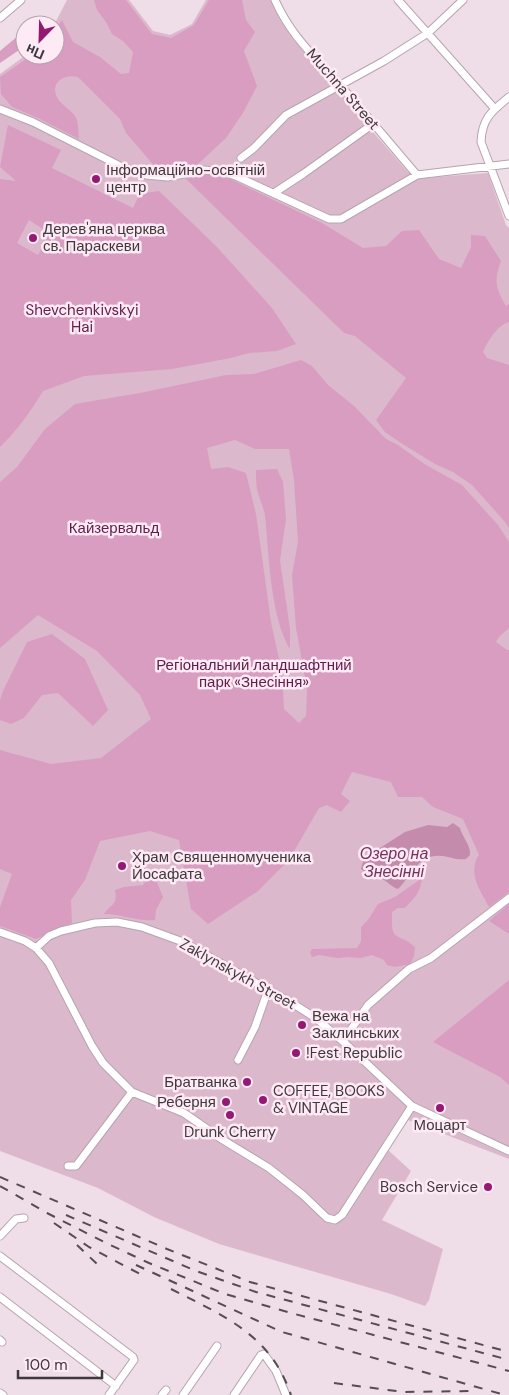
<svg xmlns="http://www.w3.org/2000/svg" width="509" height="1395" viewBox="0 0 509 1395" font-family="'DM Sans',sans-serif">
	<rect width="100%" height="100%" fill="#efdde7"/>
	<path fill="#dcb8cd" d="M67,0h62l24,31 17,4 22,-11 14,-24h65l18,33 52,59 32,40 35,40 15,6 65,-5 18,52 3,3v931l-101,-39 -20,30 23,21 -29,49 61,29 -14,51 -4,6 -34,-12 -172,-50 -65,-27 -56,-29 -98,-37v-1077l26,-19h29l-1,-30z"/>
	<path fill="#d89dc0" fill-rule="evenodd" d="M94,0h32l26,34 19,4 23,-13 15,-25h33l4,20 9,12 -11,19 13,35 -14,27 -17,25 -29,27 -40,4 -31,-36 -6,-14 -42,-42c-16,-4 -29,7 -20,22 4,6 12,10 17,17 4,5 3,16 4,23l-41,-21 -26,-11 -11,-13 -1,-17 32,-22h23v-26l7,-9 11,22 27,15 21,17 8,-1 4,-21 -10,-11 -11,-7 -6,-12 -9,-12z
		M25,30v16l-25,17v-12z
		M8,125l53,25 -9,18 81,40 8,-17 4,2 14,-2 57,55 56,62 24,36 -19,7 -28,2 -18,5 -59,11 -88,7 -41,15c-12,20 -26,40 -43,56v-268l16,2 -16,-14zM29,220l20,13 -11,22 -21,-12z
		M203,173l27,6 92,44 41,25 23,-2 16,-15 17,-1 20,29 22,9 10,-21v-12l14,1 16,25c-7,20 -6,26 5,45l3,-2v18c-12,3 -21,19 -26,30l4,6 22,7v163l-4,-6 -33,-37 -19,-13 -18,-8 -34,-21 -16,-11 -9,-12 30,-42 -51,-42 -11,-3 -159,-155z
		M301,360l11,6 16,19 26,21 32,33 12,6 28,20 36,20 36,40 11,17v86l-10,9 -3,5 11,8h2v242l-20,15c-9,-17 -22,-34 -10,-52l-16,-36 -30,-12 -11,-10h-24l-7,-15 -39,-10 -11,22 9,7 -9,11 -14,-7 -8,3 -30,52 -31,31 -50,33 -17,-15 -12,-69 -29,-9 -50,10 -15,39 -14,20 1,23 -36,16 -36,-13v-19l12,-33 -12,-5v-119l51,14 50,-6 50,-39 -11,-24 -43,-44 -59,-36 -38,33v-166l17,-15 28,-38 30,-25 65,-11 86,-18 28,-1zM235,440l20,9h34l5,31 4,62 -6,33 4,53 11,60 -1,28 -7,7 -15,-14 -2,-36 -11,-51 -15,-108 -10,-41 -18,-6 -17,2 -4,-21z
		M277,469l6,13 3,37 -6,41 10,69v20c-20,-32 -21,-96 -25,-134 -2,-9 -6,-17 -8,-26 -1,-6 -1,-13 -1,-19z
		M52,634l33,25 23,51 -15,16 -35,-33 -16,2 -18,23 -13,6 -11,-4v-20l3,-9 24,-49z
		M422,878c-2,16 -7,19 -17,30h-7l-6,4c-1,33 4,18 23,35l-1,9 -4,8 -15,3 -8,-2 -3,-5 -12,-5 -11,3 -13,-1 -10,1 -19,-3 -7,2 -2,-4 2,-4 45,-1 4,-7v-14l7,-7 10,-16 17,-7z
		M148,879l8,1 7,17 -7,13 -1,10c-17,2 -33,-6 -51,-6 7,-11 14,-8 11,-24l9,-3 19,-2z
		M509,904v30l-20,-13z
		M509,980v105l-9,-8 -67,-35z"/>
	<path fill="#c48bad" d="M453,823l7,5c2,9 11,17 10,27l-4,4c-11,2 -20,-5 -31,-3 -18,1 -26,23 -37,33 -6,-2 -9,-6 -14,-9 -8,-5 -16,-6 -23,-11l2,-8 6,-6 36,-23 23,-7 19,2z"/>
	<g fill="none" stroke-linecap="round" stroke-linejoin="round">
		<g stroke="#b6a4ae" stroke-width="9">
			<path id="minor" d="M275,0c16,36 39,56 64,84 27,30 52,61 78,91
				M398,0l97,109
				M0,18l21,-18
				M509,97c-17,14 -27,21 -28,45l28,74
				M0,109l33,13 89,45 24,8 22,2 36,-7 20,2 14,5 91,42h12l76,-44 92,-11
				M241,158l13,-10 32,-33 98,-54 44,-28 35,-33
				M274,193l29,-19 70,-50
				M0,932l25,9 11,7 13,15 43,83 11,17 29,29 52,21 39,27 46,28 34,27 24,23 8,2 7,-5 70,-109
				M36,948l13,-12 12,-5 34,-8 22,-1 25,5 41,15 109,61 25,16 30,26 65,61 97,45
				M343,1041l25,-36 41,-36 22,-11 78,-60
				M238,1060l17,-33 13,-37
				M68,1166h8l56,-74
				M0,1236l16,-17 8,-1
				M0,1256l133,101 1,3 -25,35
				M0,1297l116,89
				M0,1340l2,2
				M0,1393l3,2
				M162,1395l4,-5
				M183,1395l34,-49
				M234,1395l27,-40 3,-1 12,17 10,24"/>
		</g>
		<use href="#minor" stroke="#fff" stroke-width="7"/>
		<path stroke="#554d51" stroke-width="2" stroke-dasharray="9 9" stroke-linecap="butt" d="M0,1177l167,72 83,33 259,70
			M0,1186l47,27 61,31 41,19 76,31 66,19 218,58
			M66,1215l130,56 60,21 253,68
			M54,1223l35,24 51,27
			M77,1245l20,19
			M136,1265l146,67 223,63
			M171,1289c53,27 100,46 120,106
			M334,1383l70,9 69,-1"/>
	</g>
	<g fill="#951872" stroke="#fdeaf4" stroke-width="2">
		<circle cx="96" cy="179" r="5"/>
		<circle cx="33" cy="238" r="5"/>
		<circle cx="122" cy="866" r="5"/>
		<circle cx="302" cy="1025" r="5"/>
		<circle cx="296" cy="1053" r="5"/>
		<circle cx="247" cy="1082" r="5"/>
		<circle cx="263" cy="1100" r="5"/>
		<circle cx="226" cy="1102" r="5"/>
		<circle cx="440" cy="1108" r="5"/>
		<circle cx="230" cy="1115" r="5"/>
		<circle cx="488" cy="1187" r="5"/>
	</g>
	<g text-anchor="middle" stroke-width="5" stroke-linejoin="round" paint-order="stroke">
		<g font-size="15" fill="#3f383c" stroke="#fdeaf4">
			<text transform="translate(343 89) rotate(49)" y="5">Muchna Street</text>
			<text transform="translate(238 974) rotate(29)" y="5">Zaklynskykh Street</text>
		</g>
		<g font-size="15" fill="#3f383c" stroke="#fdeaf4" text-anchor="start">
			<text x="106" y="175">Інформаційно-освітній<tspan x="106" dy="17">центр</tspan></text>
			<text x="43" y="234">Дерев'яна церква<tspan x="43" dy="17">св. Параскеви</tspan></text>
			<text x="132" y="862">Храм Священномученика<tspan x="132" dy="17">Йосафата</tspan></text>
			<text x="312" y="1021">Вежа на<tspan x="312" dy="17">Заклинських</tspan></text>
			<text x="306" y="1058">!Fest Republic</text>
			<text x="237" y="1087" text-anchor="end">Братванка</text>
			<text x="273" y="1096">COFFEE, BOOKS<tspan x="273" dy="17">&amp; VINTAGE</tspan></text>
			<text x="216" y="1107" text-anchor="end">Реберня</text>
			<text x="440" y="1130" text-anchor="middle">Моцарт</text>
			<text x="230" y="1137" text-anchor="middle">Drunk Cherry</text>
			<text x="478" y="1192" text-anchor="end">Bosch Service</text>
		</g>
		<g font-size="15" fill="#601c4a" stroke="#fdeaf4">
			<text x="82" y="315">Shevchenkivskyi<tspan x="82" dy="17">Hai</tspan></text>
			<text x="114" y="533">Кайзервальд</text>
			<text x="254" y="670">Регіональний ландшафтний<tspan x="254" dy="17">парк «Знесіння»</tspan></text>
		</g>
		<g font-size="16" font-style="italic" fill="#76315e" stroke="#fdeaf4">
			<text x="394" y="859">Озеро на<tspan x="394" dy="18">Знесінні</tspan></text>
		</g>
	</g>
	<g transform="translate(40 40) rotate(203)"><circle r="24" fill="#fdeaf4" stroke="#b1a3aa"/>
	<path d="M0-4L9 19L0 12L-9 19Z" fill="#951872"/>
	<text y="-8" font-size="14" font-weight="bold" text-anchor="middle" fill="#3f383c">Пн</text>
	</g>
	<path d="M18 1370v8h84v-8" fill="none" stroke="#3f383c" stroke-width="2.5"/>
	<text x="25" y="1370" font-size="15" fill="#3f383c" stroke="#fdeaf4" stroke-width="4" paint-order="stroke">100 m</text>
</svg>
